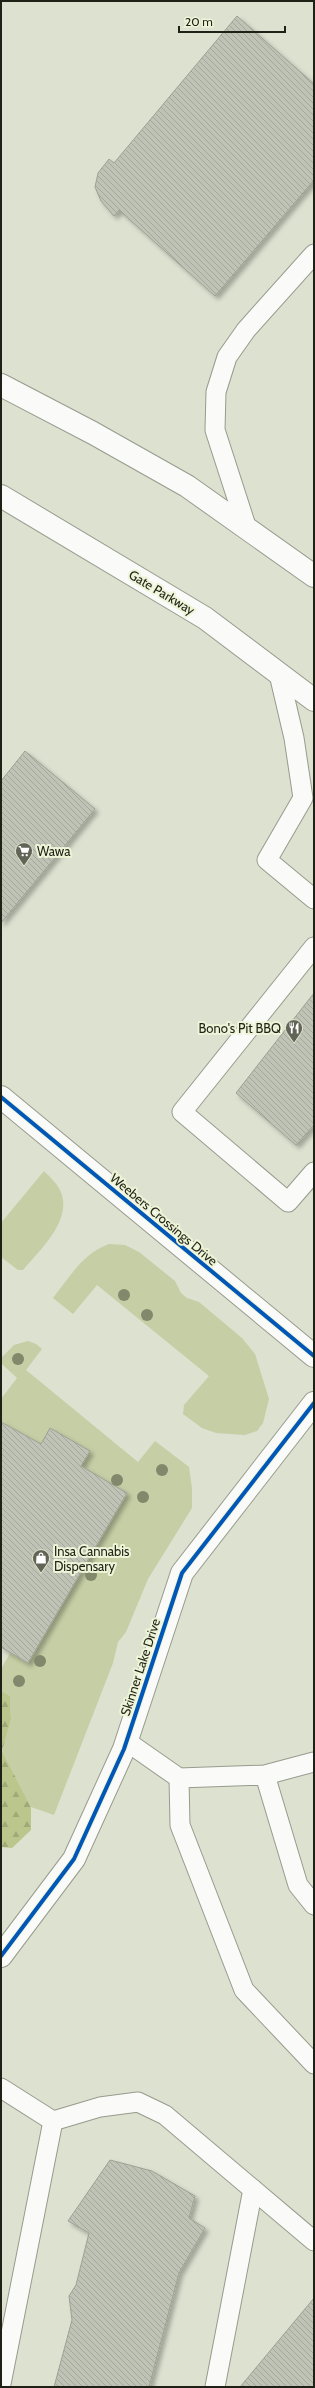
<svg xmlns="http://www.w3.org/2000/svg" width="315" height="2388" viewBox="0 0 315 2388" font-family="Cabin,sans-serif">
	<defs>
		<pattern id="forest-firs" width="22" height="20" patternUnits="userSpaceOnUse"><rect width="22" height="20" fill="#bbc68d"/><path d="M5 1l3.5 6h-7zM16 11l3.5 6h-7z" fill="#a0aa79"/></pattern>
		<pattern id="building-back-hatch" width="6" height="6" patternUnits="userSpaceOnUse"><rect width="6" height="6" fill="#bfc3b6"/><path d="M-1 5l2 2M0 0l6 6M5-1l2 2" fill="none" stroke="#a4a79c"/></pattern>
		<filter id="shadow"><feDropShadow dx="3.5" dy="3.5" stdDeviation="2" flood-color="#0004"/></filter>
	</defs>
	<rect width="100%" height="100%" fill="#dce1d0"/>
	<path fill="#c5cea5" d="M44,1171c7,7 15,14 18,24 8,28 -23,56 -39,75h-5l-17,-13v-34z
		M109,1244l16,1 14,7 36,29 6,12 6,5 12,4 43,36 13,16 14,45 -6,24 -6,8 -12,4 -29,-2 -14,-5 -19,-14 1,-9 25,-29 -112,-91 -24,29 -20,-16c16,-20 30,-45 56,-54z
		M28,1341l8,3 6,5 -16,21 112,92 17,-21 34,26 3,21v20l-44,71 -22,53 -8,10 -5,21 -59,152 -23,-8 -29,-56 9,-31 -1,-24 -9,-5v-22l9,-16 18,10 99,-169 -46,-28 9,-15 -40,-22 -9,15 -40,-22v-23l16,-21 -16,-15v-5l13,-13z"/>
	<path fill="url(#forest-firs)" d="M1,1691l9,5 1,24 -9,31 29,56v23l-19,18 -11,-1z"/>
	<path fill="url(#building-back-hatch)" stroke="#9da194" filter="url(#shadow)" d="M237,16l77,68v96l-99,116 -96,-86 -5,6 -13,-15 -6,-14 3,-14 11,-14 5,4z
		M25,751l70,58 -94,114v-142z
		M314,993v132l-18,20 -60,-52z
		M1,1422l40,22 9,-16 40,23 -9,15 46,27 -99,170 -27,-16z
		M110,2160l42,11 43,25 -6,22 16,10 -26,45 -30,114h-95l18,-67 -3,-24 7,-11 13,-52 -21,-12z
		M314,2298v89h-74z"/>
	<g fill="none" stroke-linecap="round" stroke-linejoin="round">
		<g stroke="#979b8d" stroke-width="21">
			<path id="lane" d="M247,529l-32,-99 1,-38 11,-35 19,-27 68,-76
				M279,674l15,64 9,60 -36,62 47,39
				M314,947l-132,165 106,90 26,-30
				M126,1741l53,37 86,-3 49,-13
				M265,1775l33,110 16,20
				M179,1778l1,47 64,165 70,74
				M1,2088l52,33 47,-14 38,-5 27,13 149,126
				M1,2384l52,-263
				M215,2387l38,-198"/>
		</g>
		<g stroke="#979b8d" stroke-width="24">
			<path id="street" d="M1,1097l313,259
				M1,1956l73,-97 50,-110 58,-176 132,-170"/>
		</g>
		<g stroke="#979b8d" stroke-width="24">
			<path id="secondary" d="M1,385l92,48 94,53 127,90
				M1,496l204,122 109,82"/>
		</g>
		<use href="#lane" stroke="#fafaf8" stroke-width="19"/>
		<use href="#street" stroke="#fafaf8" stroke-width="22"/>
		<use href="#secondary" stroke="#fafaf8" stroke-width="22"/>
		<g stroke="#eef4d7" stroke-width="6">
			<path id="cycleway" d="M1,1097l313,259
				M1,1956l73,-97 50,-110 58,-176 132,-170"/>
		</g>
		<use href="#cycleway" stroke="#0057b8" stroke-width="4"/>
	</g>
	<g fill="#82886b">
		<circle cx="124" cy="1295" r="6"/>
		<circle cx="147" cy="1315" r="6"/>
		<circle cx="18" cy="1359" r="6"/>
		<circle cx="162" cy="1470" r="6"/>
		<circle cx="117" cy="1480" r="6"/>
		<circle cx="143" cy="1497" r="6"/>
		<circle cx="91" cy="1575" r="6"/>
		<circle cx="40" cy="1661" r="6"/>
		<circle cx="19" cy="1681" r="6"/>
	</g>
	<defs>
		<g id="supermarket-pin" transform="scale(0.9)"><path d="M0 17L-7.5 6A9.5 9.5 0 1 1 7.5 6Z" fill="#616457" stroke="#eef4d7"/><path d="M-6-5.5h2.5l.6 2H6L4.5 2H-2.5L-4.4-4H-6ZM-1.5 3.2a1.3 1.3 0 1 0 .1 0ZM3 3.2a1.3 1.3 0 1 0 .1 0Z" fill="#fff"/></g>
		<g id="restaurant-pin" transform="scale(0.9)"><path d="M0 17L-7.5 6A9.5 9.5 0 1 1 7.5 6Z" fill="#616457" stroke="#eef4d7"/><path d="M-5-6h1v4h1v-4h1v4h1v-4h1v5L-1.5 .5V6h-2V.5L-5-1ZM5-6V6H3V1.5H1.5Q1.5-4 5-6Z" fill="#fff"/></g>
		<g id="shop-pin" transform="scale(0.9)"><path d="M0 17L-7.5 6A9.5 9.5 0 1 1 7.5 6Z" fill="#616457" stroke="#eef4d7"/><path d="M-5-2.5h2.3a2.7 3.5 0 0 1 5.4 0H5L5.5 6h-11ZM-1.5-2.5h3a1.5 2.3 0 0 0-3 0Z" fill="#fff"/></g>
	</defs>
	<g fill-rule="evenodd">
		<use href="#supermarket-pin" x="24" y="851"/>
		<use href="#restaurant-pin" x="294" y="1028"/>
		<use href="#shop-pin" x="41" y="1558"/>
	</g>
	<g text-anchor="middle" stroke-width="4" stroke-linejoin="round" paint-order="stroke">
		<g font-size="13" fill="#1f2116" stroke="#eef4d7">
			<text transform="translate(162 592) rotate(31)" y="5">Gate Parkway</text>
			<text transform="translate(164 1219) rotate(40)" y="5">Weebers Crossings Drive</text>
			<text transform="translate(140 1667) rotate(-72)" y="5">Skinner Lake Drive</text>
		</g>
		<g font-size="13" fill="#1f2116" stroke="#eef4d7" text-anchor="start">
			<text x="37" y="856">Wawa</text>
			<text x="281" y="1033" text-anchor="end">Bono's Pit BBQ</text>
			<text x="54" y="1556">Insa Cannabis<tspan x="54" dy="15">Dispensary</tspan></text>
		</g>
	</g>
	<rect width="315" height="2388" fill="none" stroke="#1f2116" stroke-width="4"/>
	<path d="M179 26v6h106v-6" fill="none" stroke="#1f2116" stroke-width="2"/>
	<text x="185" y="26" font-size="12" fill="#1f2116" stroke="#eef4d7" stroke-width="3" paint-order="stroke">20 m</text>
</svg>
